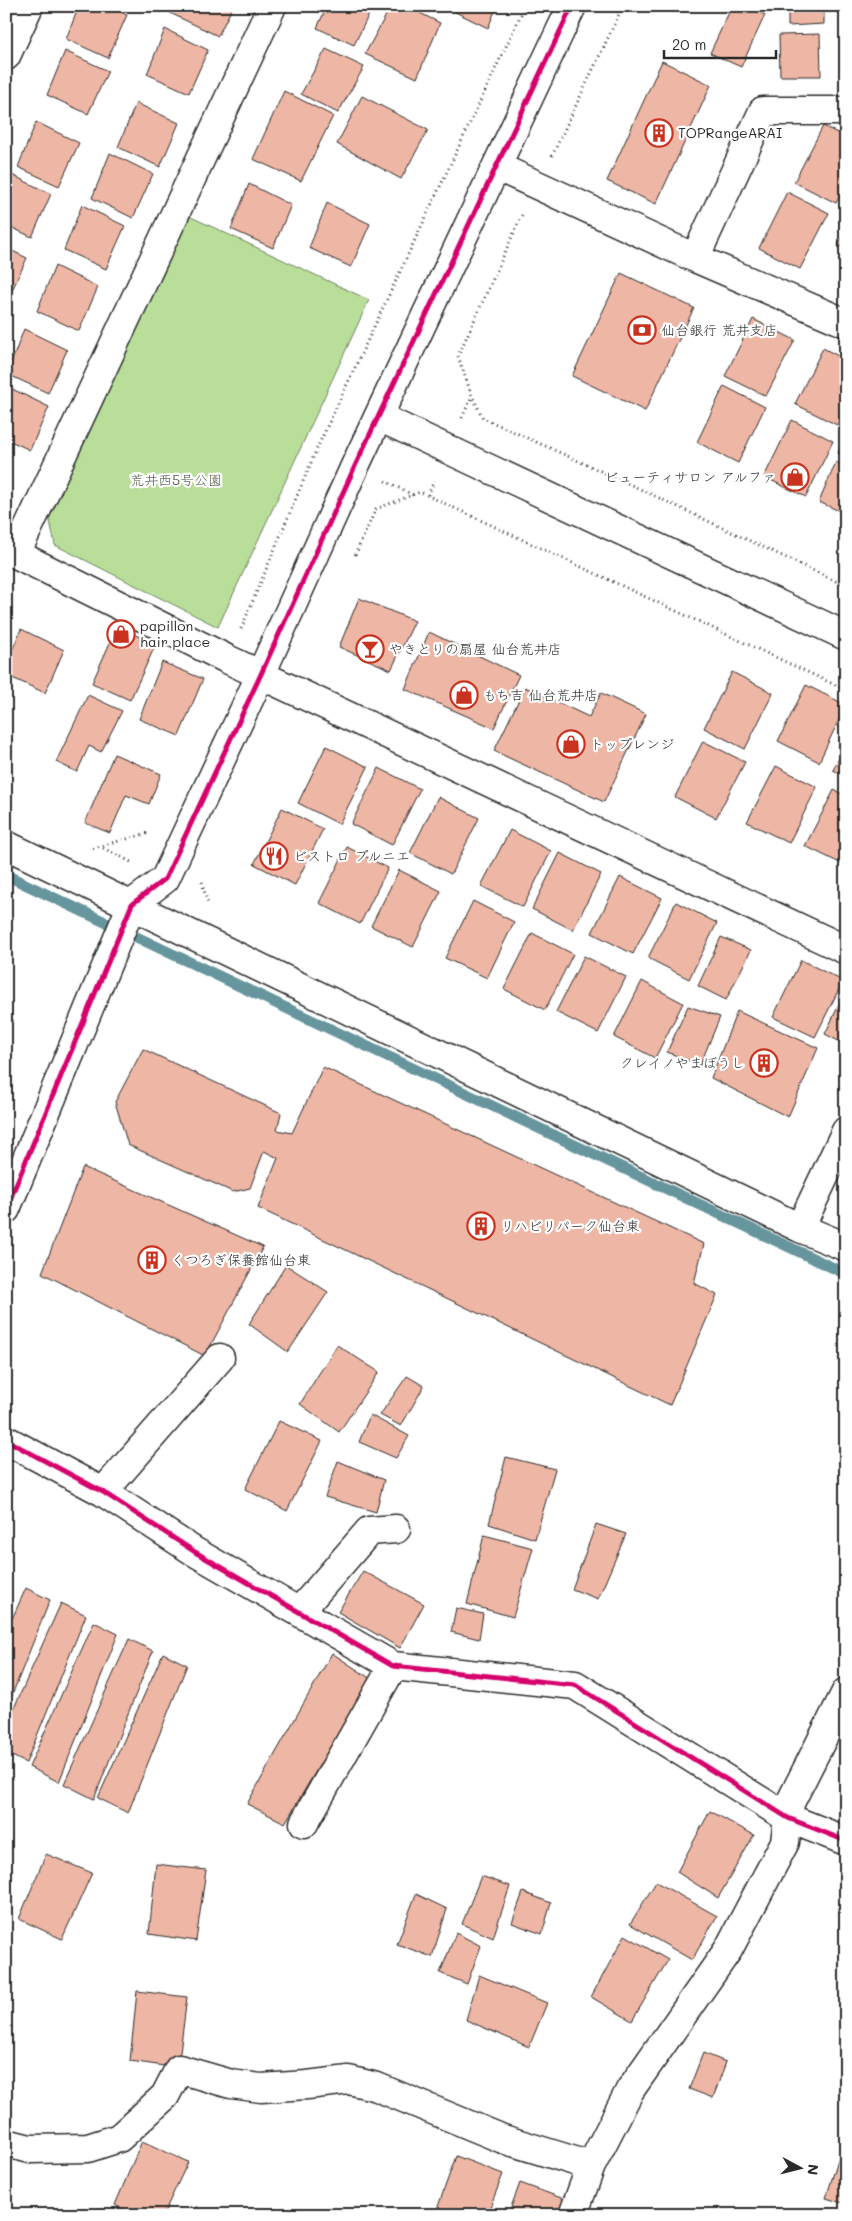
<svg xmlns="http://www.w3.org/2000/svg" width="852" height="2221" viewBox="0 0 852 2221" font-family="Mali,'Klee One',sans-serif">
	<rect width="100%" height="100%" fill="#fff"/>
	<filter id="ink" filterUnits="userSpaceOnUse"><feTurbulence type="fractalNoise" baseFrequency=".02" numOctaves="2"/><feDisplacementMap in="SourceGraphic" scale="10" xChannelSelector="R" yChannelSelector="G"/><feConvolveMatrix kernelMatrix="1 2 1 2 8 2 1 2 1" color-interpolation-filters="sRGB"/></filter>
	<g filter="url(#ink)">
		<path fill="#b8de9a" stroke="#728462" d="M189,216l180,84 -151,327 -163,-82 -6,-28z"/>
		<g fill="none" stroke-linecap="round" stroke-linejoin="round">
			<path stroke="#66959e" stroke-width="11" d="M6,875l840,399"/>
		</g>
		<path fill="#eeb6a4" stroke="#2b2b2b" d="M79,6h29l19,9 -19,43 -42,-19z
			M173,6h60l-15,30 -48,-23z
			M327,6h46l-19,39 -37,-17z
			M391,6h15l34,17 -23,55 -52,-24z
			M443,6h54l-9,22z
			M732,6h14l19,9 -24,52 -31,-14z
			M788,6h36v18l-36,2z
			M165,29l43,21 -19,43 -42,-19z
			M820,34l1,42h-41l-1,-41z
			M326,49l38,18 -26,46 -37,-19z
			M65,51l43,20 -20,43 -41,-19z
			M662,61l49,24 -55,119 -49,-23z
			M284,91l49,25 -32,65 -48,-22z
			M362,96l66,34 -27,49 -64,-35z
			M136,103l43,20 -19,44 -42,-20z
			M36,122l43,21 -20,43 -41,-19z
			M823,126l23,11v47l-10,19 -42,-21z
			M110,153l43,21 -20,44 -41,-20z
			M8,173l43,21 -19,43 -26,-12z
			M249,184l42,21 -18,43 -42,-19z
			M787,192l42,21 -29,56 -41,-21z
			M327,203l43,21 -19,43 -42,-19z
			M82,205l43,21 -19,43 -42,-19z
			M846,231v17l-8,-3z
			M6,248l21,10 -20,43h-1z
			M55,266l43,21 -19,44 -42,-20z
			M621,273l73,35 -49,103 -73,-35z
			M753,319l42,21 -29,56 -41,-20z
			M24,329l43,21 -19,43 -41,-19z
			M823,348l23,12v47l-9,18 -42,-21z
			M6,386l43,21 -19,43 -24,-11z
			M724,386l41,21 -27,56 -41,-21z
			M792,420l41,21 -27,56 -42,-20z
			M846,438v18l-8,-3z
			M836,462l10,5v47l-27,-12z
			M359,598l56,23 -24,49 -52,-23z
			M117,627l39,17 -26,56 -38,-17z
			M21,629l43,21 -19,43 -39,-18v-10z
			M429,632l90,43 -25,53 -89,-39z
			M162,662l41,17 -24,57 -40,-17z
			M732,672l41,21 -28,56 -41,-21z
			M806,685l40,20 -27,57 -41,-21z
			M525,687l64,30 12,-24 45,21 -42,88 -110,-51z
			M88,695l34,16 -21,41 -12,-6 -12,26 -21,-10z
			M703,741l42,21 -29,56 -41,-21z
			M846,745v31l-13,-6z
			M326,746l42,21 -29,57 -41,-21z
			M114,754l47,20 -12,30 -23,-9 -16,38 -25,-10z
			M776,766l41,21 -28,56 -42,-21z
			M379,768l41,21 -28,56 -41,-21z
			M834,790l12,6v70l-41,-20z
			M438,797l41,21 -28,56 -41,-21z
			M282,808l41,21 -28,56 -41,-21z
			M510,830l41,21 -28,56 -42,-21z
			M347,847l41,21 -28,56 -41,-21z
			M560,853l41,21 -28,56 -41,-21z
			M399,870l42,21 -28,56 -42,-21z
			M620,877l42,21 -29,56 -41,-21z
			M473,901l41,21 -27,56 -42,-20z
			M676,902l41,21 -28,56 -41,-21z
			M532,933l41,21 -28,56 -41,-21z
			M721,937l30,13 -25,50 -28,-14z
			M584,956l42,21 -28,56 -42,-21z
			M801,960l42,21 -28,56 -42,-20z
			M642,981l41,22 -28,55 -41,-21z
			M846,990v55l-21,-11z
			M688,1006l32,11 -20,48 -33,-13z
			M737,1011l81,37 -30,69 -77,-39z
			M143,1049l138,64 -4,17 15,3 31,-66 381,177 -10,39 23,12 -47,110 -412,-197 20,-50 -14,-7 -14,37 -17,4 -105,-47 -13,-43z
			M83,1167l180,80 -58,109 -163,-83z
			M286,1265l42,27 -40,60 -39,-28z
			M337,1345l42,27 -40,60 -39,-28z
			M407,1376l17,10 -23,40 -21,-11z
			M370,1415l39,21 -13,22 -37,-16z
			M279,1421l43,20 -35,70 -42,-22z
			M506,1457l49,12 -20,70 -46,-15z
			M338,1461l46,19 -8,32 -51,-15z
			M596,1524l30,10 -28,65 -26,-10z
			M484,1535l49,13 -20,69 -46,-13z
			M363,1571l61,33 -24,44 -62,-36z
			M26,1588l24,12 -44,110v-78z
			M61,1603l25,12 -60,148 -20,-10v-27z
			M456,1608l27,6 -4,25 -28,-7z
			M94,1622l24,12 -59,148 -30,-15z
			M129,1639l24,12 -59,148 -30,-15z
			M163,1653l24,12 -59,148 -30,-15z
			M332,1653l39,26 -86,144 -38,-19z
			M710,1811l44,24 -36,63 -41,-26z
			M46,1854l46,19 -30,66 -43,-20z
			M156,1864l50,6 -10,71 -47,-7z
			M481,1876l29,10 -17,52 -31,-14z
			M656,1882l61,34 -25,44 -62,-36z
			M523,1892l28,11 -9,31 -30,-11z
			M416,1894l31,15 -15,48 -35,-13z
			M456,1933l25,13 -14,38 -27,-11z
			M625,1935l43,25 -36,61 -41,-24z
			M479,1975l68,28 -18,44 -63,-27z
			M137,1991l50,6 -9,71 -48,-7z
			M703,2053l23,9 -13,36 -24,-9z
			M846,2134v70l-20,-6z
			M142,2141l46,21 -25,53h-29l-19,-10z
			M456,2156l47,18 -16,41h-52z
			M520,2183l47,17 -6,15h-53z"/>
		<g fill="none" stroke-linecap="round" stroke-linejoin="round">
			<g stroke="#2b2b2b" stroke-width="31">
				<path id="minor" d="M6,56l23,-50
					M498,167l197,91 68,-147h83
					M695,258l151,65
					M379,417l467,219
					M6,550l10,4 256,-548
					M16,554l211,105 619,291
					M6,845l794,383 46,19
					M6,1209l126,-305 33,-25 96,-205 94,-208 217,-460
					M800,1228l46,-97
					M6,1440l97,52 92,60 198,114 182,19 213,133 58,23
					M103,1492l117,-134
					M299,1612l70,-81 27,-2
					M304,1823l89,-157
					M6,2143l24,6 58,-1 31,-10 46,-42 14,-27 52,15 30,4 46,-3 42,-5 28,7 126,52 88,27
					M573,2215l18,-49 39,-76 98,-140 57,-108 5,-39 56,-111"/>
			</g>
			<path stroke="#2b2b2b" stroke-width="3" stroke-dasharray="1 4" stroke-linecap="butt" d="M552,156l71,-150
				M522,215l-64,141 14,40 11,22 140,63 223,105
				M462,418l10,-22
				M385,481l28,14
				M428,495l6,-14
				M355,555l21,-46 44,-17 426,198
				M241,629l77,-183 207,-440
				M93,848l56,-15
				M103,848l28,14
				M202,882l6,23"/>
			<use href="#minor" stroke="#fff" stroke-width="28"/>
			<g stroke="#fff" stroke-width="8">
				<path id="cycleway" d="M6,1209l126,-305 33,-25 96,-205 94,-208 217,-460
					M6,1440l97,52 92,60 198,114 182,19 213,133 58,23"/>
			</g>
			<use href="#cycleway" stroke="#d6006c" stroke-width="5"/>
		</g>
	</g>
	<defs>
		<g id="building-ring" transform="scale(1.4375)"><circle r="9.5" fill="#fff" stroke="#c8321e" stroke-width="1.5"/><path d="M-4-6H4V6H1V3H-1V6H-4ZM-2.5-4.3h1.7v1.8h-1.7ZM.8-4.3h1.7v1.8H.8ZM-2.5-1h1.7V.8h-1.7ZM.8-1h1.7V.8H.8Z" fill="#c8321e"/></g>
		<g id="bank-ring" transform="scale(1.4375)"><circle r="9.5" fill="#fff" stroke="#c8321e" stroke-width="1.5"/><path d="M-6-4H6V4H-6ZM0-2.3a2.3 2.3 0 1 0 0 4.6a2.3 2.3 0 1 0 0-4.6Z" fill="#c8321e"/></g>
		<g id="shop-ring" transform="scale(1.4375)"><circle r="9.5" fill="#fff" stroke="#c8321e" stroke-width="1.5"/><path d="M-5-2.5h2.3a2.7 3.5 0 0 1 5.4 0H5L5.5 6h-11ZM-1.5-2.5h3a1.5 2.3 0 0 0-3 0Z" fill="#c8321e"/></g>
		<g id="bar-ring" transform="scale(1.4375)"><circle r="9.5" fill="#fff" stroke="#c8321e" stroke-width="1.5"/><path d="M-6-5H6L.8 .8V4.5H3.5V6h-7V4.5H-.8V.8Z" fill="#c8321e"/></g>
		<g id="restaurant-ring" transform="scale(1.4375)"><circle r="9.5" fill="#fff" stroke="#c8321e" stroke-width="1.5"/><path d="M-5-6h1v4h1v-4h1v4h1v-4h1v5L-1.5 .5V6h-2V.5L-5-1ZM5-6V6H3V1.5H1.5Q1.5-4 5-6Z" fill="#c8321e"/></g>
	</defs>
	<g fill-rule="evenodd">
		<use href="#building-ring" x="659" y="133"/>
		<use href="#bank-ring" x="642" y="330"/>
		<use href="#shop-ring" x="795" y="477"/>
		<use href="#shop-ring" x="121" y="634"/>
		<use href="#bar-ring" x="370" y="649"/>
		<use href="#shop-ring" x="464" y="695"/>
		<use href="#shop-ring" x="571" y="744"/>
		<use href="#restaurant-ring" x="274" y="856"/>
		<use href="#building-ring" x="764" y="1063"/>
		<use href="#building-ring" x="481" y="1226"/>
		<use href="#building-ring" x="152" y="1260"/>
	</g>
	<g text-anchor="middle" stroke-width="4.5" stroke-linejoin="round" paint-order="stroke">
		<g font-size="14" fill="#2b2b2b" stroke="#fff" text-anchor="start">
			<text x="678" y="138">TOPRangeARAI</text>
			<text x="661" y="335">仙台銀行 荒井支店</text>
			<text x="776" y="482" text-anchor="end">ビューティサロン アルファ</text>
			<text x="140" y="631">papillon<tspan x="140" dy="16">hair place</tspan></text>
			<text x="389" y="654">やきとりの扇屋 仙台荒井店</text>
			<text x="483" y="700">もち吉 仙台荒井店</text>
			<text x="590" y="749">トップレンジ</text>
			<text x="293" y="861">ビストロ プルニエ</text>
			<text x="745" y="1068" text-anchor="end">クレイノやまぼうし</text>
			<text x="500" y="1231">リハビリパーク仙台東</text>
			<text x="171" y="1265">くつろぎ保養館仙台東</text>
		</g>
		<g font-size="14" fill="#55614c" stroke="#fff">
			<text x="176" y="485">荒井西5号公園</text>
		</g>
	</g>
	<rect width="852" height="2221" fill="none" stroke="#fff" stroke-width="25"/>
	<rect x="12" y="12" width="827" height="2196" fill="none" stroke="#2b2b2b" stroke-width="2" filter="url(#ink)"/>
	<g transform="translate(800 2168) rotate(97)" stroke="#ffffff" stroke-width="4" paint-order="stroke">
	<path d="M0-4L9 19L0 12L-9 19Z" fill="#2b2b2b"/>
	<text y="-8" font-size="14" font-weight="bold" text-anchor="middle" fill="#2b2b2b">N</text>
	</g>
	<path d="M664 50v8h112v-8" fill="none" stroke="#2b2b2b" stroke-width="2.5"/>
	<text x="672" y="50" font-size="15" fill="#2b2b2b" stroke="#ffffff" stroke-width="4" paint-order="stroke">20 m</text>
</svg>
